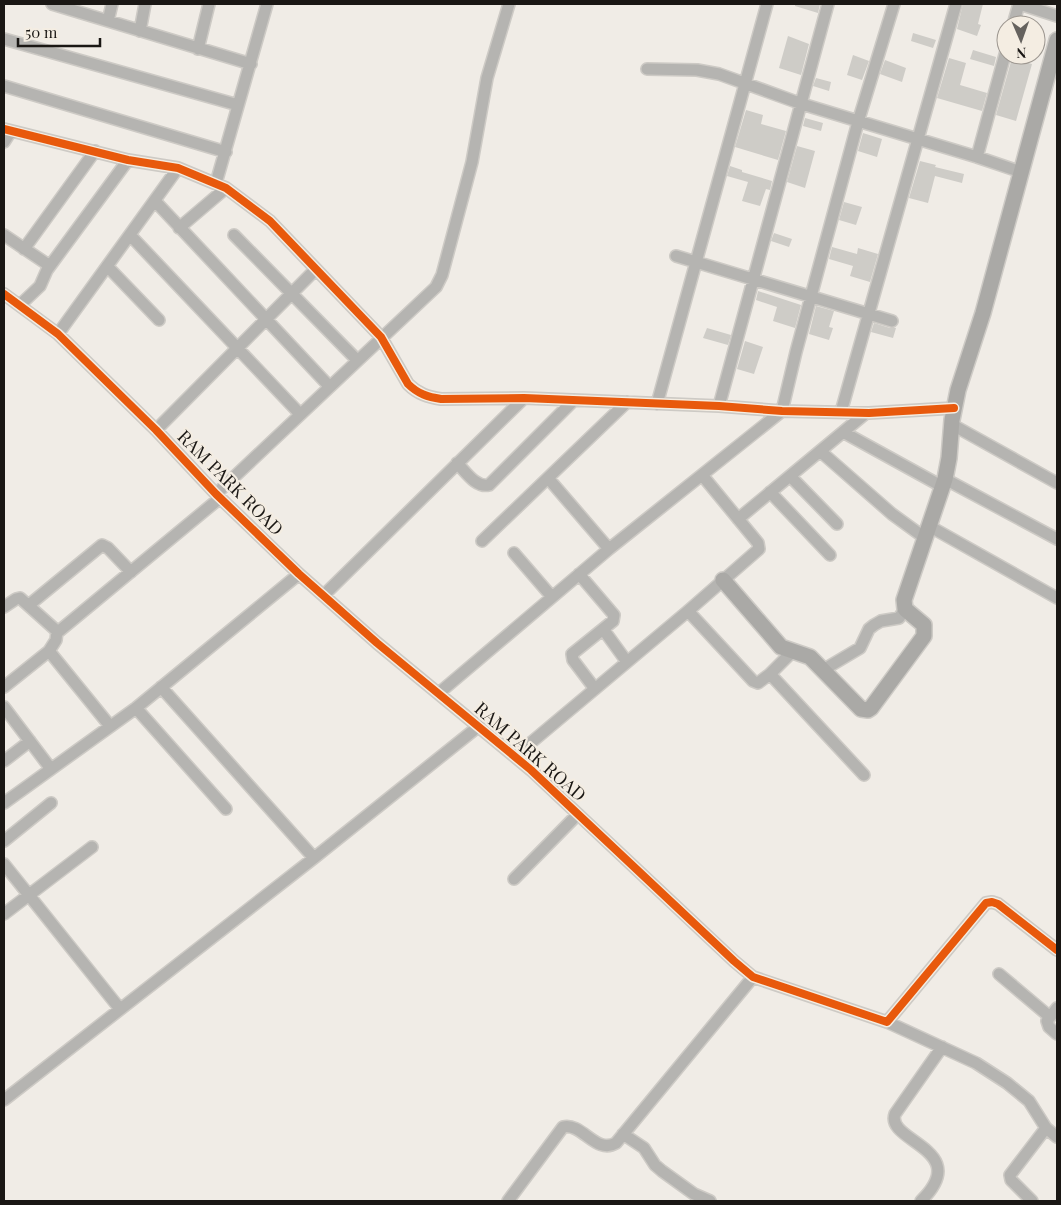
<svg xmlns="http://www.w3.org/2000/svg" width="1061" height="1205" viewBox="0 0 1061 1205" font-family="'Playfair Display',serif">
	<rect width="100%" height="100%" fill="#f0ece6"/>
	<path fill="#ceccc7" d="M795,4h25l-2,9 -23,-7z
		M963,4h20l-5,20 3,1 -4,11 -20,-7z
		M913,33l23,7 -3,8 -22,-7z
		M788,36l21,8 -8,31 -22,-7z
		M973,50l23,7 -2,9 -24,-7z
		M853,55l16,6 -7,19 -15,-5z
		M949,58l17,5 -6,22 27,8 -5,18 -45,-13z
		M1012,58l20,6 -16,57 -20,-6z
		M885,60l21,8 -4,14 -22,-8z
		M816,78l15,4 -2,9 -16,-5z
		M746,110l17,5 -2,9 25,7 -8,29 -43,-13z
		M805,118l18,5 -2,8 -18,-5z
		M863,133l19,6 -5,18 -19,-6z
		M797,146l18,5 -10,37 -18,-6z
		M920,161l16,4 -1,2 29,7 -2,9 -27,-7 -7,27 -19,-5z
		M730,166l12,4v2l30,9 -2,9 -4,-1 -6,17 -18,-5 6,-19 -21,-6z
		M844,202l18,5 -6,18 -17,-5z
		M774,233l18,6 -3,8 -18,-6z
		M832,247l25,7 1,-6 20,6 -8,28 -20,-6 3,-10 -24,-7z
		M758,291l43,14 -6,23 -22,-7 4,-14 -21,-7z
		M816,306l18,5 -5,16 4,1 -4,12 -20,-6z
		M874,323l16,5h6l-3,10 -22,-6z
		M707,328l24,7 -3,10 -25,-7z
		M745,341l18,6 -9,27 -17,-5z"/>
	<g fill="none" stroke-linecap="round" stroke-linejoin="round">
		<g stroke="#cdcac5" stroke-width="14">
			<path id="street" d="M52,4l199,60
				M1020,4l37,12
				M108,21l4,-17
				M1013,25l6,-21
				M140,31l5,-27
				M4,39l234,66
				M198,49l11,-45
				M647,69l50,1 22,4 83,30 175,53 44,15
				M4,86l222,66
				M4,129l124,31 50,8 48,20 44,33 111,116 27,47c10,10 20,13 33,15l83,-1 195,8 63,5 87,2 85,-5
				M4,142l7,-11
				M977,157l29,-106
				M216,183l51,-179
				M155,201l174,185
				M179,228l47,-40
				M4,235l46,31
				M130,235l170,179
				M234,235l123,125
				M24,249l71,-98
				M676,256l216,65
				M107,266l52,54
				M4,294l54,40 98,96 60,64 83,80 78,69 154,127 203,191 19,16 134,45 99,-119 6,-1 6,2 59,46
				M20,305l20,-19 7,-16 81,-110
				M58,334l120,-166
				M657,404l110,-400
				M719,406l109,-402
				M841,412l115,-408
				M951,424l106,59
				M156,430l160,-161
				M843,432l100,55
				M820,451l72,63 33,24
				M457,463c9,9 19,25 32,22l85,-85
				M790,476l47,48
				M548,478l61,71
				M945,479l112,60
				M770,492l60,63
				M216,494l220,-207 6,-12 30,-113 15,-84 22,-74
				M738,519l128,-106
				M929,526l128,72
				M482,541l145,-139
				M514,553l38,44
				M579,574l35,41 -1,6 -41,33 1,6 22,29
				M324,595l200,-197
				M29,605l73,-60 6,3 23,24
				M4,607l12,-8 4,-1 38,34 162,-134
				M688,611l65,70 5,2 12,-9
				M603,629l24,33
				M49,651l61,75
				M793,651l-23,23 94,101
				M823,670l37,-22 9,-19 5,-4 7,-4 18,-3 6,-9
				M4,687l45,-36 7,-11 1,-9
				M161,687l153,171
				M439,693l170,-144 173,-138 14,-59 62,-230 36,-118
				M4,707l47,62
				M136,708l90,101
				M515,756l173,-145 71,-62 -1,-6 -56,-68
				M4,761l26,-20
				M4,803l132,-95 163,-134
				M4,841l47,-38
				M4,864l116,145
				M514,879l64,-65
				M4,914l88,-67
				M999,974l51,43
				M1057,1008l-10,13 2,6 8,7
				M887,1022l89,41 31,20 22,18 17,27 11,9
				M4,1100l310,-242 165,-132
				M623,1134l21,14 11,17 7,6 32,23 16,7
				M508,1201l55,-74c19,-5 33,28 53,16l137,-166
				M921,1201c53,-52 -36,-59 -26,-87l47,-67
				M1032,1201l-21,-21 -1,-5 36,-47"/>
		</g>
		<g stroke="#cdcac5" stroke-width="18">
			<path id="secondary" d="M723,580l58,67 29,10 51,52 7,1 3,-2 53,-72v-11l-19,-16 -1,-9 41,-121 4,-21 3,-38 6,-30 25,-77 74,-273"/>
		</g>
		<use href="#street" stroke="#b5b4b1" stroke-width="11"/>
		<use href="#secondary" stroke="#aaa9a6" stroke-width="15"/>
		<g stroke="#f4ede2" stroke-width="11">
			<path id="cycleway" d="M4,129l124,31 50,8 48,20 44,33 111,116 27,47c10,10 20,13 33,15l83,-1 195,8 63,5 87,2 85,-5
				M4,294l54,40 98,96 60,64 83,80 78,69 154,127 203,191 19,16 134,45 99,-119 6,-1 6,2 59,46"/>
		</g>
		<use href="#cycleway" stroke="#e8590c" stroke-width="8"/>
	</g>
	<g text-anchor="middle" stroke-width="4.5" stroke-linejoin="round" paint-order="stroke">
		<g font-size="18" fill="#1a1714" stroke="#f4ede2">
			<text transform="translate(230 483) rotate(45)" y="6">RAM PARK ROAD</text>
			<text transform="translate(530 752) rotate(41)" y="6">RAM PARK ROAD</text>
		</g>
	</g>
	<rect width="1061" height="1205" fill="none" stroke="#1a1714" stroke-width="10"/>
	<g transform="translate(1021 40) rotate(178)"><circle r="24" fill="#f4ede2" stroke="#9d9790"/>
	<path d="M0-4L9 19L0 12L-9 19Z" fill="#65625e"/>
	<text y="-8" font-size="14" font-weight="bold" text-anchor="middle" fill="#1a1714">N</text>
	</g>
	<path d="M18 38v8h82v-8" fill="none" stroke="#1a1714" stroke-width="2.5"/>
	<text x="25" y="38" font-size="15" fill="#1a1714" stroke="#f4ede2" stroke-width="4" paint-order="stroke">50 m</text>
</svg>
